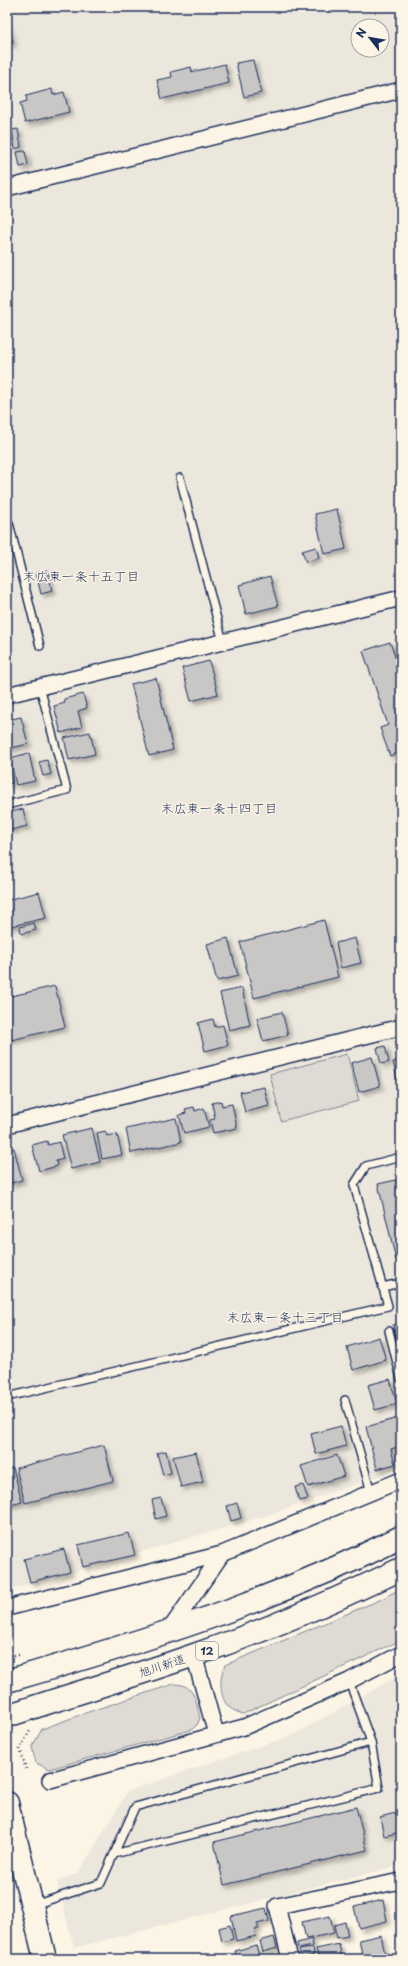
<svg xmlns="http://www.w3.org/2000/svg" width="408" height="1966" viewBox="0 0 408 1966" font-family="'Playpen Sans','Klee One',sans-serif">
	<defs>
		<filter id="shadow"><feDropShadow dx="3.5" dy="3.5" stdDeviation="2" flood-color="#0004"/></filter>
	</defs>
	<rect width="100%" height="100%" fill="#fcf5e5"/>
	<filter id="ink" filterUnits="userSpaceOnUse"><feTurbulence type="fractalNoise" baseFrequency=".025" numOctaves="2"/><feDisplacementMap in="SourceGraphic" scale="8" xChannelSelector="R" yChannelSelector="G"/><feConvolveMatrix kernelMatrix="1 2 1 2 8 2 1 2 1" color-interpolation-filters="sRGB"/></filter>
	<g filter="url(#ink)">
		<path fill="#ece7dc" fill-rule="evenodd" d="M7,7h394v1461l-139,49 -255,74zM358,26h24v24h-24z
			M401,1674v191l-327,83 -17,-66 22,-10 49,-81 165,-56z"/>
		<path fill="#dfdbd4" stroke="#7d8599" d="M347,1054l12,47 -78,20 -11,-47z
			M401,1588v52l-158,74c-5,-2 -10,-3 -14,-7 -10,-9 -10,-31 -4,-42l157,-66z
			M174,1684c21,0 22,18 26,34l-3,7 -6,5 -142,39 -13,-6 -4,-16 10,-18 43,-16z"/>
		<path fill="#c8c7c6" stroke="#1b2f5e" filter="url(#shadow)" d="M7,22l6,21 -6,1z
			M253,60l8,33 -17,4 -8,-34z
			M225,64l4,19 -67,16 -5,-19 15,-3 -1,-5 20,-5 1,5z
			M52,89l1,6 11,-3 5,20 -44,11 -5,-20 7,-2 -1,-5z
			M18,129l3,18 -6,2 -3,-19z
			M25,151l3,14 -8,2 -3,-15z
			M337,509l9,40 -22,5 -9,-40z
			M316,547l3,11 -13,4 -4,-11z
			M47,570l5,21 -11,3 -5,-21z
			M270,576l8,30 -32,8 -7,-29z
			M390,642l11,32v78l-11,4 -10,-28 8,-3 -25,-74z
			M209,661l9,33 -27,7 -9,-33z
			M156,678l17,72 -24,6 -18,-72z
			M83,694l4,14 -9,3 4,16 -21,6 -7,-27 11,-3 -1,-4z
			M21,717l7,27 -21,5v-29z
			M90,732l5,22 -26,6 -5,-22z
			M29,753l6,28 -19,4 -6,-27z
			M47,760l4,14 -8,2 -4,-14z
			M7,765l5,18 -5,2z
			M401,772v12l-5,-9z
			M23,809l4,17 -20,5v-18z
			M39,892l7,26 -39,9v-27z
			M324,920l14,57 -84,21 -14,-56z
			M34,923l2,7 -15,4 -1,-7z
			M228,938l10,38 -21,5 -10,-37z
			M355,938l6,25 -20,5 -5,-25z
			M55,986l10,41 -58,14v-44z
			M242,988l8,37 -21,5 -9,-37z
			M282,1012l6,23 -25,6 -6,-23z
			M213,1019l2,8 8,-2 5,20 -23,6 -7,-28z
			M385,1046l4,16 -8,2 -4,-16z
			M401,1052v30l-3,1 -5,-21 6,-2 -1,-7z
			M372,1057l8,29 -21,6 -8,-29z
			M264,1087l5,19 -24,6 -5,-20z
			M221,1101l1,5 10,-2 5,24 -24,5 -3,-13 5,-1 -3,-16z
			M194,1107l1,4 9,-3 5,19 -25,6 -5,-18 7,-2 -1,-4z
			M176,1118l5,24 -50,11 -5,-24z
			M92,1128l8,34 -29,7 -9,-34z
			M105,1131l2,5 10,-2 5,21 -20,4 -5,-26z
			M47,1141l1,4 11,-3 4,17 -7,2 1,5 -18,5 -7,-26z
			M14,1148l8,32 -15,4v-34z
			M396,1180v4l5,-1v76l-5,1 -18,-76z
			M401,1323v29l-1,1 -7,-28z
			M379,1337l7,23 -33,10 -6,-23z
			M390,1379l7,25 -22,6 -7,-25z
			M398,1418l3,10v18l-10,3 4,15 -18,5 -11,-42z
			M341,1426l5,20 -30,8 -5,-20z
			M104,1445l9,36 -88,22 -9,-35z
			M166,1451l5,22 -8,2 -6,-22z
			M196,1452l7,30 -22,5 -8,-30z
			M337,1455l7,21 -36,11 -7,-21z
			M13,1468l9,34 -15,4v-37z
			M303,1485l5,14 -9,2 -4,-14z
			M161,1498l5,18 -10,3 -4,-19z
			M237,1503l4,15 -10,3 -4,-15z
			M129,1533l6,22 -52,12 -5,-22z
			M64,1549l6,23 -40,10 -6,-23z
			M356,1807l11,43 -143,35 -10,-43z
			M399,1812l2,20 -17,4 -4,-19z
			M383,1900l4,21 -28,7 -5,-21z
			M266,1908l3,13 -12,3 2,5h-5l2,7 -20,5 -5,-25z
			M330,1916l4,17 -28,6 -4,-17z
			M345,1922l3,14 -11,2 -3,-13z
			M230,1925l3,14 -11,3 -3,-14z
			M381,1935l5,24h-23l-4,-19z
			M274,1937l3,11 -14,4 -3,-11z
			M312,1939l1,7 -15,3 -1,-6z
			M339,1944l3,15h-33l9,-3 -2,-7z
			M256,1945l4,14h-23l-2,-8z
			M313,1948l1,7 -13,3 -2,-8z"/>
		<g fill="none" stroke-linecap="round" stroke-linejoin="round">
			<g stroke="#1b2f5e" stroke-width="10">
				<path id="service" d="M180,478l43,164
					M9,523l31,123
					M7,805l60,-15 -27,-103
					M382,1287l19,-4
					M389,1331l12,48
					M7,1397l381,-91 -34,-121 12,-19 35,-9
					M345,1400l26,92
					M114,1854l265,-66 -8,-46 -22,-61
					M34,1905l67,-22 34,-76 236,-65"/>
			</g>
			<g stroke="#1b2f5e" stroke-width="18">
				<path id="minor" d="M7,188l394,-98
					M7,695l394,-97
					M7,1125l394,-98
					M11,1607l211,-53 179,-74
					M168,1632l54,-78
					M194,1655l22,79
					M50,1780l194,-53 105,-46 52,-27
					M290,1959l-13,-53 124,-25"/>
			</g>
			<g stroke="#1b2f5e" stroke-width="25">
				<path id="trunk" d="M7,1681c135,-39 269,-81 394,-144
					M7,1716c62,-21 125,-39 187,-61 71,-24 140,-54 207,-86
					M7,1803l38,156"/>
			</g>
			<path stroke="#1b2f5e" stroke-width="2.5" stroke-dasharray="1 3" stroke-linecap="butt" d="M7,1651l7,4h7
				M26,1769l-6,-20 11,-20"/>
			<use href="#service" stroke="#fcf5e5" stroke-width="7"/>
			<use href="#minor" stroke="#fcf5e5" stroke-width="15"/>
			<use href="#trunk" stroke="#fcf5e5" stroke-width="22"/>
		</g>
	</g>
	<g text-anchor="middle" stroke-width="3" stroke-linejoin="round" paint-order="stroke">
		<rect fill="#fcf5e5" stroke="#5e6a86" stroke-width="1" x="196" y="1642" width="22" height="18" rx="3"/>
		<g font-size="11" font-weight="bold" fill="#1b2f5e">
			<text x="207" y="1655">12</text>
		</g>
		<g font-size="12" fill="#1b2f5e" stroke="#fcf5e5">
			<text transform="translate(162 1666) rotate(-18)" y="4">旭川新道</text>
		</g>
		<g font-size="13" fill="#1b2f5e" stroke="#fcf5e5">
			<text x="81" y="581">末広東一条十五丁目</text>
			<text x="219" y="813">末広東一条十四丁目</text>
			<text x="285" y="1322">末広東一条十三丁目</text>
		</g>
	</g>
	<rect width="408" height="1966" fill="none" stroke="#fcf5e5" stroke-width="24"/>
	<rect x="12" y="12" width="384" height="1942" fill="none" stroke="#1b2f5e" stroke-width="1.5" filter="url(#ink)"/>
	<g transform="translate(370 38) rotate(301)"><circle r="19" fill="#fcf5e5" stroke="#a2a6af"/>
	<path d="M0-3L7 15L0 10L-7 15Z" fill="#1b2f5e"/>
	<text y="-6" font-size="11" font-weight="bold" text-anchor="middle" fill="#1b2f5e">N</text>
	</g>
</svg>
